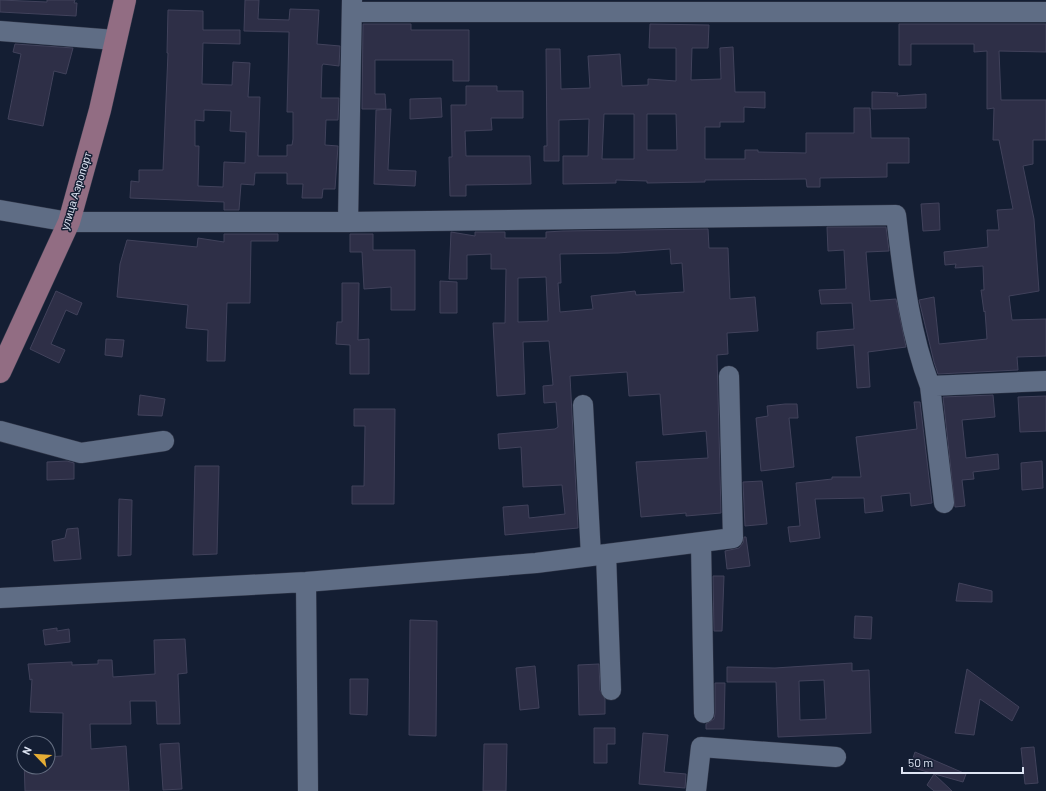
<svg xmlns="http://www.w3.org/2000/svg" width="1046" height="791" viewBox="0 0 1046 791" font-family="Barlow,sans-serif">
	<rect width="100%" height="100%" fill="#141e33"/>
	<path fill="#2e2f47" stroke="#41425b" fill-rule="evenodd" d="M0,0l47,2v-2h28l-1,3h3l-1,13 -76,-4z
		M245,0h14l-1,19 31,1 1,-11 29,1 -2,34 23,2 -1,20 -16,-2 -1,2 -1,32h18l-1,22h-12l-1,25 13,1 -3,43h-12l-1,9h-20l1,-14h-16v-11h-32l-1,12 -13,-1 -2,26h-15v-8l-94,-4 1,-17 8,1v-12h24l5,-117h-1l1,-43 35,1v19h37v14l-37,-1 -1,41 30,1 1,-23 17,1 -2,34h12l-2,59h29v-11h5l1,-6v-27h-6l2,-80 -45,-1zM204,110l27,1 -1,20 16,1 -1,31 -21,-1 -1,25 -25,-1 1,-40h-4v-26l9,1z
		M363,24h48v6h58v51h-16v-21h-78v34h10l1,15h-24z
		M650,24l59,1 -1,23h-16l-1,32 30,-1 -1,-31 13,-1 2,45h30v16l-21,-1v15h-24v5h-15v32h40v-9h13v2l48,1v-20h48v-25h16l1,30h38v25h-22v14l-67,1v9h-13l-1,-8 -101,1v2l-58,1v-2l-31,-1v3l-53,1v-28h25l1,-37 -30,1v41h-15v-15h3l-1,-97h14l1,40 29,-1 -2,-32 18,-1 14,-1 2,32 26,-1v-6l28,2v-33h-27zM604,114h30v45h-32zM647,114h29l1,36h-30z
		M899,24h147v28l-47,-1 2,49h45v40h-13v24l-10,2 11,53 5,72 -30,5 3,24 34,-1v37l-29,1 1,13 -80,4 -4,-12 -15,-62 15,-3 5,47 48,-5 -2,-28 -1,1 -3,-22h3l-1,-24 -28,2 1,-4 -11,1 -1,-13 44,-5 -1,-17h12l-2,-20 16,-1 -14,-69h-6l1,-32 -7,1v-58l-13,1v-8h-63v21h-12z
		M15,44l58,4 -7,26 -12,-3 -11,55 -35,-7 13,-65 -8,-2z
		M466,86h31v5h26v27h-32l1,12 -27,1 1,25h64l1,28 -65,1v11h-16l-1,-39h3l-1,-52h15z
		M872,92l26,1 -1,3 29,-2v14l-54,1z
		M441,98l1,19 -32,2v-20z
		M391,109l-3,61 28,1 -1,15 -41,-2 2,-74z
		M939,203l1,27 -17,1 -2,-27z
		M827,227h59l3,24 -23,1 4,49 26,-2 10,48 -38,5 2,35 -13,1 -3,-43 -37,4v-17l37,-3 -2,-26 -31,1 -2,-14 27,-1 -2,-39 -16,1z
		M708,229l1,19h19l2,51 25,-2 3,34 -31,2 1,21 -11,1 4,158 -35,3v-3l-45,4 -5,-55 72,-4 -2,-27 -43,4 -3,-41 -31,2 -2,-24 -57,4 8,152 -73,7 -2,-28 25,-2 1,13 36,-4 -3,-29 -39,2 -2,-40 -22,2 -1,-15 57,-5 3,-2 -2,-25 -12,1 -1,-17 10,-1 -4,-44 -26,1 2,52 -28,2 -4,-73h12l1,-54h-15v-15l-24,1v24h-18l2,-47 24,4v-4h30v6h41v-6l17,-1zM670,249l1,15 11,-1 2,29 -48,3 -1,-4 -44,5 2,13 -33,3 -2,-29h3l-1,-29 58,-1zM546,277l2,44 -30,1v-44z
		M224,234h54v7h-27l-1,62h-23l-2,58h-18l1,-31 -22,-2 2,-23 -71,-8 3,-33 7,-24 70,7 1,-9 26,4z
		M350,234h23v16h42v60h-24v-23l-27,2 -2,-37h-12z
		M440,281l17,1v31h-17z
		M342,283h17l-1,57 11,-1v35h-19v-29l-14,-1 1,-22h5z
		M56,291l26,12 -5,12 -11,-5 -15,34 14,6 -6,13 -29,-14z
		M106,339l18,1 -2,17 -17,-2z
		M140,395l25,4 -3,17 -24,-1z
		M993,395l2,22 -33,3 4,38 32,-4 1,15 -26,3 1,7 -12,1 3,26 -10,1 -12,-110z
		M1046,396v35l-26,1 -2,-35z
		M914,402h6l12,101 -21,3 -1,-13 -29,3 2,15 -18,2 -1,-15 -49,1 5,39 -30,4 -2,-15 12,-1 -4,-43 36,-4v-2h29l-5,-40 61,-8z
		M785,404h12l1,14h-9l5,49 -33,4 -5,-53 12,-2 -1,-10z
		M354,409h41l-1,95h-42v-18h12l1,-60h-11z
		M67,461l7,2v16l-27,1v-18z
		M1042,461l1,27 -21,2 -1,-27z
		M195,466h24l-2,88 -24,1z
		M762,481l5,43 -22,2 -2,-44z
		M119,499l13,1 -1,55 -13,1z
		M78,528l3,31 -27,2 -2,-20 13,-3 2,-9z
		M744,537h2l4,29 -23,3 -2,-18 14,-3 4,-5z
		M713,576h11l-2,55h-8z
		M959,583l33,8v11l-36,-1z
		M855,616l17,1 -1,22 -17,-1z
		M410,620l27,1 -1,115 -27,-1z
		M57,628v3l12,-2 1,13 -25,3 -2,-15z
		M185,639l2,34 -9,1 2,50h-23l-1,-23h-26l1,23h-41l1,25 35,-3 3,45h-104l-1,-32v8h24v-10l14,-1 1,-43 -33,-1 2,-33 -2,1 -2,-16 44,-2v3l26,-1v-4h14l1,17 42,-3 -1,-34z
		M852,663v8l17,-1 2,63 -93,4 -2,-55h-49v-15l48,1zM824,680l2,39 -26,1 -1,-39z
		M599,664l1,26 5,9v15l-26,1 -1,-50z
		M535,666l4,42 -19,2 -4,-42z
		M967,669l52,38 -7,14 -32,-22 -6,36 -19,-2z
		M350,679h18l-1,36 -17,-1z
		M715,683h10l-1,46h-18v-5l8,-5 1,-6z
		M594,728h21v16h-8v19h-13z
		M643,733l25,2 -4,37 22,2 -1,14 -46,-4z
		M179,743l3,46 -19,1 -3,-46z
		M484,744h23l-1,47h-23z
		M1034,747l4,36 -13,1 -4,-36z
		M915,752l51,22 -3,8 -53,-15z
		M934,774l18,17h-18l-7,-6z"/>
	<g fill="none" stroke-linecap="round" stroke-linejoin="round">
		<g stroke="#32384a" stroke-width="21">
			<path id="minor" d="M353,12h693
				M0,31l115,9
				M0,210l69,12h279l548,-7c7,58 13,116 34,171l116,-5
				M348,222l4,-222
				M930,386l14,117
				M583,405l8,151
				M0,431l81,22 83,-12
				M701,542l3,171
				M606,554l5,136
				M306,582l2,209
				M0,598l306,-16 230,-19 197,-25 -4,-162
				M696,791l5,-44 135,10"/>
		</g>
		<g stroke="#32384a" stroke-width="23">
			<path id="major" d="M0,372l69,-150 31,-112 25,-110"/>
		</g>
		<use href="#minor" stroke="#5f6d85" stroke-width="20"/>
		<use href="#major" stroke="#926d83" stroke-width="22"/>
	</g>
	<g text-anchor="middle" stroke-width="3" stroke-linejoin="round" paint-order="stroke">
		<g font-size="11" fill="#dde4f3" stroke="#141e33">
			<text transform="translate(76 191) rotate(-73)" y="4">улица Аэропорт</text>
		</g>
	</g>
	<g transform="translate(36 755) rotate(295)"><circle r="19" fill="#141e33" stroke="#646d80"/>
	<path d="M0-3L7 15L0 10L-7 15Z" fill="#e5ad35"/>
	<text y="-6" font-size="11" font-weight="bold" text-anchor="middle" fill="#dde4f3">N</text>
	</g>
	<path d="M902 767v6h121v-6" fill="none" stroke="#dde4f3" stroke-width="2"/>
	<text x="908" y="767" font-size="12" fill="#dde4f3" stroke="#141e33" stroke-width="3" paint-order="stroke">50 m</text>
</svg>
